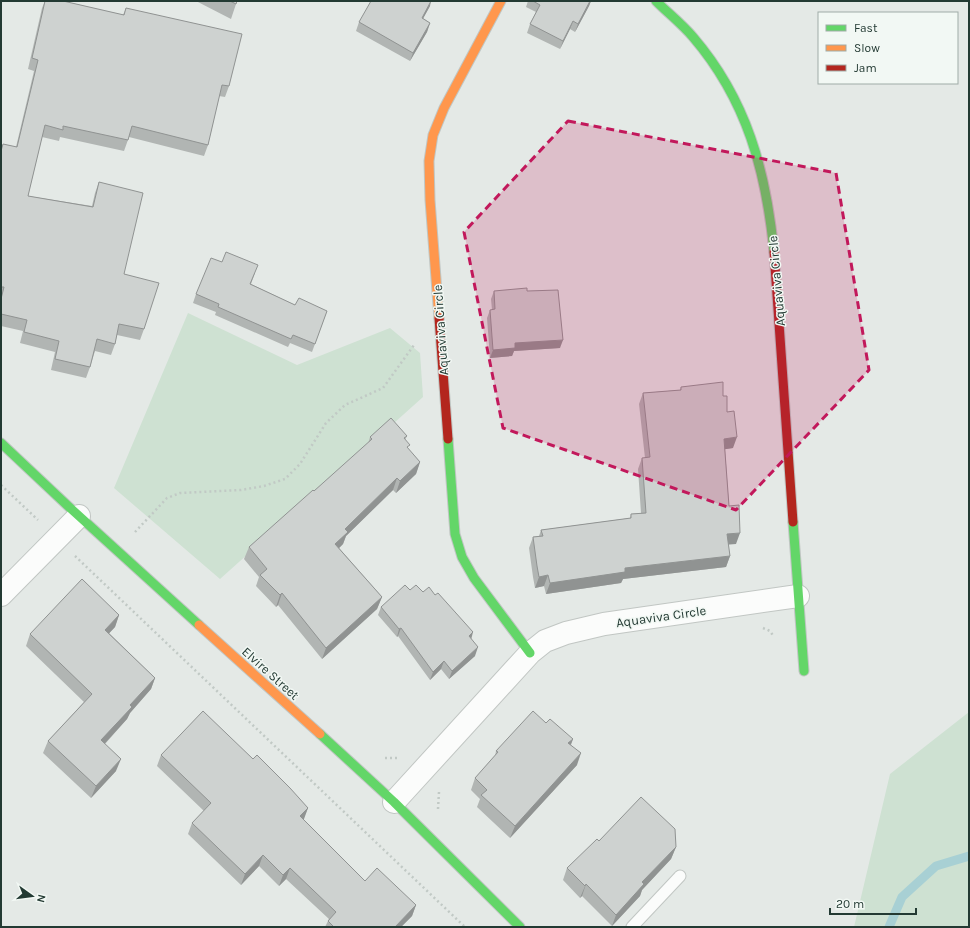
<svg xmlns="http://www.w3.org/2000/svg" width="970" height="928" viewBox="0 0 970 928" font-family="Karla,sans-serif">
	<rect width="100%" height="100%" fill="#e4e9e6"/>
	<path fill="#cee1d2" d="M188,313l109,52 93,-37 30,25 3,44 -203,182 -106,-91z
		M969,712v215h-115l36,-153z"/>
	<g fill="none" stroke-linecap="round" stroke-linejoin="round">
		<path stroke="#a8d0d4" stroke-width="9" d="M889,927l13,-30 34,-31 33,-10"/>
		<g stroke="#c1c6c3" stroke-width="13">
			<path id="lane" d="M632,927l48,-51"/>
		</g>
		<g stroke="#c1c6c3" stroke-width="24">
			<path id="street" d="M1,595l78,-79
				M394,802l136,-149 15,-12 21,-8 38,-9 194,-28"/>
		</g>
		<g stroke="#c0c6c3" stroke-width="11">
			<path id="fast" d="M656,1c12,12 26,23 37,36 54,63 73,134 81,215
				M448,439l7,95 7,23 12,21 56,75
				M1,443l67,63 131,119
				M793,522l11,149
				M320,734l74,68 126,125"/>
		</g>
		<g stroke="#c0c6c3" stroke-width="11">
			<path id="slow" d="M439,318l-9,-118 -1,-39 4,-26 11,-27 57,-107
				M199,625l121,109"/>
		</g>
		<g stroke="#c0c6c3" stroke-width="11">
			<path id="jam" d="M774,252l19,270
				M439,318l9,121"/>
		</g>
		<path stroke="#c1c9c5" stroke-width="2.5" stroke-dasharray="2 3" stroke-linecap="butt" d="M1,485l37,35
			M135,532l32,-34 13,-5 61,-3 23,-4 21,-7 15,-15 26,-41 19,-18 38,-17 31,-43
			M75,556l390,371
			M763,628l7,3 4,6
			M385,758h13
			M438,809l1,-17"/>
		<use href="#lane" stroke="#fbfcfb" stroke-width="11"/>
		<use href="#street" stroke="#fbfcfb" stroke-width="22"/>
		<use href="#fast" stroke="#63d668" stroke-width="9"/>
		<use href="#slow" stroke="#ff974d" stroke-width="9"/>
		<use href="#jam" stroke="#b3261e" stroke-width="9"/>
	</g>
	<path fill="#b1b5b3" d="M45,1h18l60,14 3,-7 103,78 -4,11 -6,-1 -11,49 -4,11 -75,-19 -5,14 -64,-14 -1,4 -17,-4 -14,59 64,10 3,-13 4,-11 25,92 20,55 -4,11 -23,-5 -2,9 -4,11 -16,-4 -5,16 -4,11 -35,-8 4,-18 -35,-9 3,-12 -22,-5v-178l2,-4 13,3 18,-76 -6,-2 14,-61z
		M196,1h41l-6,18z
		M528,1h63l-2,5 -14,26 -5,-3 -10,20 -33,-16 3,-9 6,-12 -10,-5z
		M430,6l-7,12 7,5 -3,9 -17,29 -54,-30 3,-9z
		M222,262l33,11 -4,11 44,21 32,6 -15,41 -22,-9 -2,4 -73,-32 1,-3 -23,-9 3,-9z
		M494,291h33l33,57 -46,3 -2,5 -22,2 -3,-40 3,-8h2l-1,-11z
		M681,387l42,9 4,16 6,36 -8,1 4,57 7,38h-8l2,12 -4,11 -103,12 -2,4 -75,11 -2,-8 -9,2 -2,-11 -4,-29 4,-11 6,-1 2,-6 89,-12 1,-4 10,-1 -3,-44 4,-11h3l-6,-54 4,-11 37,-3z
		M407,436l-2,4 3,9 12,13 -4,12 -20,19 -3,-3 -47,46 -3,8 -4,4 43,49 -5,12 -55,50 -44,-54 -2,2 -20,-21 3,-9 -15,-18 5,-12 65,-56 54,-47 2,-7z
		M410,590l61,49 4,17 -26,23 -8,-10 -11,11 -32,-44 -1,1 -19,-22 3,-8z
		M119,615l-4,12 -6,6 46,45 -4,11 -21,24 -3,6 -22,25 11,27 -25,27 -48,-45 5,-12 36,-39 -58,-56 4,-12z
		M546,723l27,16 -2,6 6,20 -67,73 -33,-31 3,-8 -9,-9 4,-12 20,-22 1,-5z
		M161,755l92,4 55,49 -5,11 62,62 51,24 -4,11 -11,11h-76l4,-8 -43,-40 -7,7 -20,-20 -18,19 -53,-51 4,-11 12,-12 -47,-45z
		M599,841l77,6 -5,12 -29,31 -2,6 -28,30 -30,-30 -2,2 -17,-18 4,-12z"/>
	<path fill="#909392" d="M431,1l-1,5 -11,20 3,-8z
		M590,1h1l-2,5 -14,26 3,-8z
		M573,21l-3,8 -10,20 3,-8z
		M430,23l-3,9 -17,29 3,-8z
		M563,340l-3,8 -46,3 -2,5 -22,2 3,-8 22,-7z
		M737,437l-4,11 -13,2 4,-11z
		M420,462l-4,12 -20,19 4,-12z
		M397,478l-4,12 -47,46 -3,8 -12,12 4,-12 10,-15z
		M740,533l-4,11 -13,1 4,-11z
		M730,556l-4,11 -103,12 -2,4 -75,11 4,-11 75,-15z
		M548,575l-4,11 -9,2 4,-11z
		M282,593l-4,12 -2,2 4,-12z
		M382,597l-5,12 -55,50 4,-11z
		M119,615l-4,12 -14,15 4,-12z
		M401,628l-3,8 -1,1 2,-8z
		M473,632l-2,8 -2,-4z
		M478,647l-3,9 -26,23 3,-8z
		M444,661l-3,8 -11,11 3,-8z
		M155,678l-4,11 -21,24 -3,6 -30,33 4,-12 29,-35z
		M573,739l-5,12v-8z
		M581,753l-4,12 -67,73 5,-12z
		M121,759l-5,12 -25,27 5,-12z
		M308,808l-4,11 -8,8 4,-11z
		M676,847l-5,12 -29,31 -2,6 -28,30 4,-11 26,-33z
		M263,855l-4,11 -18,19 4,-11z
		M290,868l-4,11 -7,7 4,-11z
		M586,884l-4,12 -2,2 5,-12z
		M416,905l-4,11 -11,11h-6z"/>
	<path fill="#ced2d0" stroke="#909392" d="M45,1h18l61,14 2,-7 116,26 -13,52 -7,-1 -14,60 -76,-19 -4,14 -65,-14v4l-18,-5 -17,71 65,11 6,-25 44,11 -19,81 35,9 -15,46 -25,-5 -4,20 -18,-5 -7,28 -35,-8 4,-18 -35,-9 3,-12 -26,-6v-15l3,-12h-3v-136l2,-7 14,3 21,-87 -6,-2z
		M230,1h7l-1,3z
		M371,1h60l-9,17 8,5 -17,30 -54,-31z
		M533,1h57l-12,23 -5,-3 -10,20 -33,-17 10,-19z
		M226,252l32,13 -8,19 45,21 4,-7 28,13 -12,33 -22,-9 -2,4 -73,-32 1,-3 -23,-10 15,-36 11,4z
		M527,288v3l31,-1 5,50 -48,3v5l-22,2 -3,-40 5,-1 -1,-18z
		M723,382v14h4v16l7,-1 3,26 -13,2 5,67 10,-1 1,28 -13,1 3,22 -105,12v4l-75,11 -2,-8 -9,2 -2,-11 -4,-29 10,-1 -2,-6 90,-12v-4l15,-1 -4,-55 8,-1 -7,-64 38,-3v-3z
		M391,418l16,18 -3,2 6,7 -3,2 13,15 -20,19 -3,-3 -52,51 3,3 -13,12 47,53 -56,51 -44,-55 -2,2 -20,-20 7,-6 -18,-22 64,-57 1,1 58,-52 -2,-2z
		M82,579l37,36 -14,15 50,48 -25,27 2,2 -31,33 20,19 -25,27 -48,-45 44,-47 -62,-60z
		M405,585l5,5 6,-5 7,7 6,-5 6,8 3,-2 35,39 -4,4 9,11 -26,24 -8,-10 -11,11 -32,-44 -2,1 -18,-22z
		M203,711l50,48 4,-4 33,33 18,20 -8,8 65,65 12,-13 39,37 -21,22h-61l-6,-6 8,-9 -46,-44 -7,7 -20,-20 -18,19 -53,-51 19,-20 -50,-48z
		M533,711l13,12 4,-4 23,20 -5,4 13,10 -66,73 -34,-31 6,-5 -12,-12 23,-26 -2,-1z
		M641,797l34,32 1,18 -34,35 2,2 -28,31 -30,-31 -1,2 -18,-18 30,-29 2,2z"/>
	<path fill="#c2185b" fill-opacity="0.2" stroke="#c2185b" stroke-width="3" stroke-dasharray="8 5" stroke-linejoin="round" d="M568,121l268,52 33,197 -133,140 -233,-82 -39,-196z"/>
	<g text-anchor="middle" stroke-width="3" stroke-linejoin="round" paint-order="stroke">
		<g font-size="13" fill="#233a33" stroke="#f2f8f4">
			<text transform="translate(776 281) rotate(-95)" y="5">Aquaviva Circle</text>
			<text transform="translate(440 330) rotate(-94)" y="5">Aquaviva Circle</text>
			<text transform="translate(661 616) rotate(-8)" y="5">Aquaviva Circle</text>
			<text transform="translate(271 673) rotate(42)" y="5">Elvire Street</text>
		</g>
	</g>
	<rect width="970" height="928" fill="none" stroke="#233a33" stroke-width="4"/>
	<rect x="818" y="12" width="140" height="72" fill="#f2f8f4" stroke="#9faca7"/>
	<rect x="826" y="25" width="20" height="6" fill="#63d668" stroke="#9faca7"/>
	<text x="854" y="32" font-size="12" fill="#233a33">Fast</text>
	<rect x="826" y="45" width="20" height="6" fill="#ff974d" stroke="#9faca7"/>
	<text x="854" y="52" font-size="12" fill="#233a33">Slow</text>
	<rect x="826" y="65" width="20" height="6" fill="#b3261e" stroke="#9faca7"/>
	<text x="854" y="72" font-size="12" fill="#233a33">Jam</text>
	<g transform="translate(32 896) rotate(104)" stroke="#f2f8f4" stroke-width="3" paint-order="stroke">
	<path d="M0-3L7 15L0 10L-7 15Z" fill="#233a33"/>
	<text y="-6" font-size="11" font-weight="bold" text-anchor="middle" fill="#233a33">N</text>
	</g>
	<path d="M830 908v6h86v-6" fill="none" stroke="#233a33" stroke-width="2"/>
	<text x="836" y="908" font-size="12" fill="#233a33" stroke="#f2f8f4" stroke-width="3" paint-order="stroke">20 m</text>
</svg>
